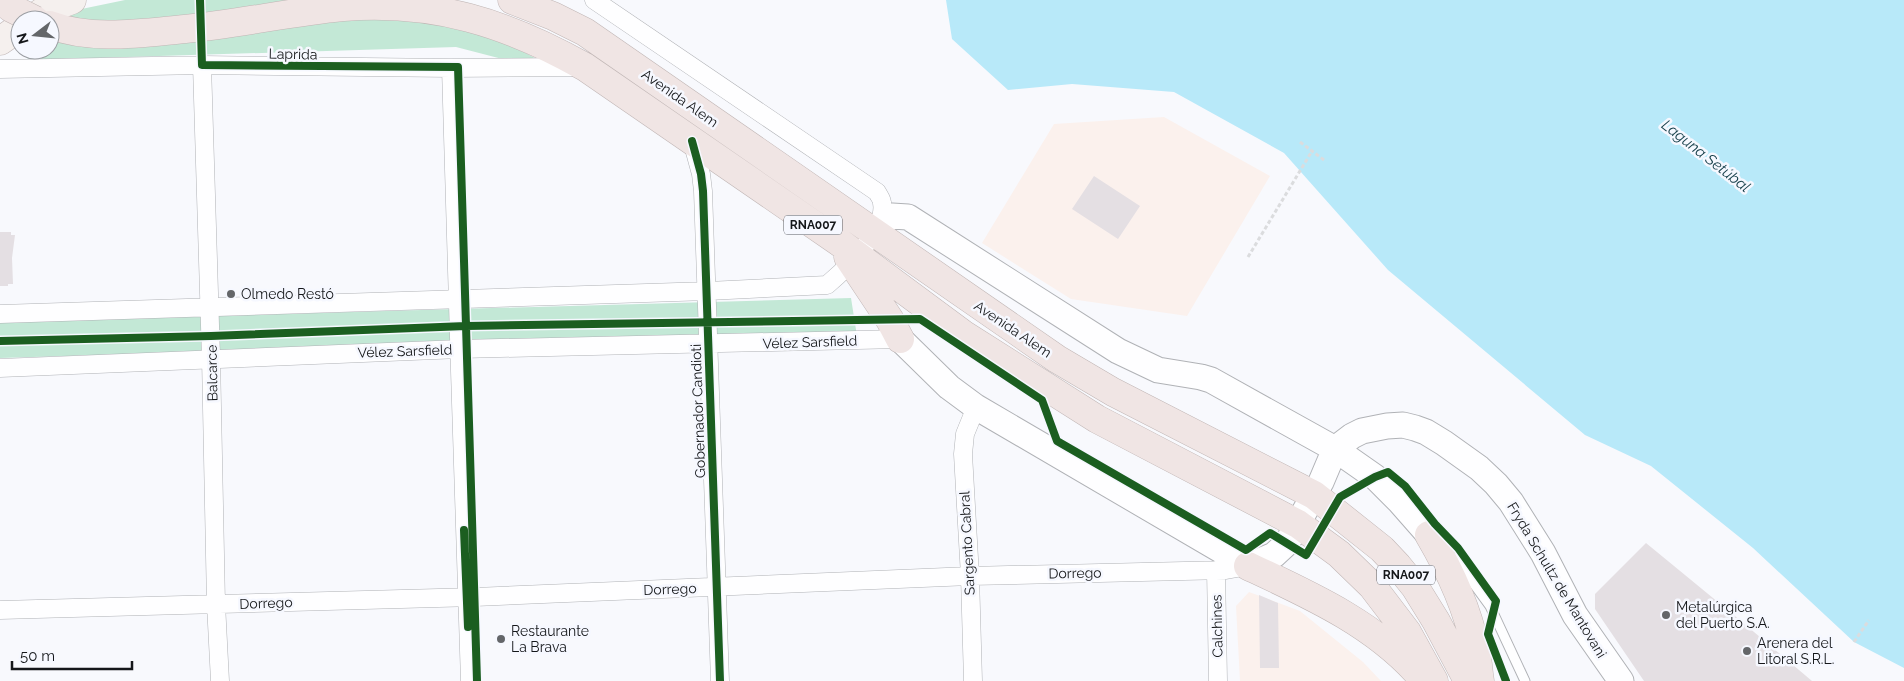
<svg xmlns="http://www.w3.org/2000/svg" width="1904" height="681" viewBox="0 0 1904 681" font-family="Raleway,sans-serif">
	<rect width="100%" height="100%" fill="#f8f9fd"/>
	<path fill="#fbf1ed" d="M1164,117l106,59 -83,140 -116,-17 -89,-56 72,-119z
		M1249,592l51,19 63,51 18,19h-141l-4,-75z"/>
	<path fill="#c3e8d6" d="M125,0h200l3,23c17,-4 34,-3 50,-3 42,-1 84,5 122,20 13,6 26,13 38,20l-28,1 -54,-14 -426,13 -7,-5 -5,-9 2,-8v12h30v-30l17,-8z
		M851,298l6,38 -432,9 -425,13v-36z"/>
	<path fill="#b8e9f9" d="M946,0h958v668l-50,-26 -101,-94 -102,-82 -66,-31 -197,-165 -104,-117 -110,-61 -102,-8 -64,6 -56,-51z"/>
	<path fill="#e4dfe3" d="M1094,176l46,30 -22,33 -46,-30z
		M0,232h11v3h4l-3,23 1,26h-5v2h-8z
		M1646,543l95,78 71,60h-168l-49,-72v-15z
		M1259,595l19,8 1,65h-19z"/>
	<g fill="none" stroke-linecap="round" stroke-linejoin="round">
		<g stroke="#b0b2b6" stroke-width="11">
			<path id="lane" d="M1455,558l35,48 35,75"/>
		</g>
		<g stroke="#b0b2b6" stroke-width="19">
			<path id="street" d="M202,65l9,293 5,246 4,77
				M451,68c7,204 11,409 19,613
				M0,69l202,-4 249,3 126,-1
				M692,141l9,33 2,17 17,490
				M0,314l708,-23 119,-6c19,-16 60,-56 55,-82 0,-4 -3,-7 -5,-11l-283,-192
				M0,368l460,-19 440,-10
				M1216,570l2,111
				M0,610l475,-13 495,-21 256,-6 22,-4
				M973,681l-3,-105 -7,-122 2,-20 11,-27"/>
		</g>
		<g stroke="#b0b2b6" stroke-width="27">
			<path id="secondary" d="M879,225l13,-9 16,1 210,134 40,19 43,7 10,3 124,69 40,28 25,25 29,33
				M900,339l49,48 27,20 272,159 26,-11 13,-12 34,-61 14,-33 17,-13 10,-5 25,-5 16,-1 12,3 11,4 18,11 35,25 17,16 15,18 32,51 32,62 46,66"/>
		</g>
		<g stroke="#c0b6b5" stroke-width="29">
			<path id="primary" d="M30,20l15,-10 27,-10
				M0,41l20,-14"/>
		</g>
		<g stroke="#c0b6b5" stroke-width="29">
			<path id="highway" d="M512,0l41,16 32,16 472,327 56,33 201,103 68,54 16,17 17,21 21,34 32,60
				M50,25c43,16 91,8 135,4 53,-5 105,-17 158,-22 92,-7 164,16 242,60l254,175 124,92 134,85 201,105 41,30 33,32 35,46 27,49
				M848,257l42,63 10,19
				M1429,535c20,34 38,72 46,111 3,11 3,24 5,35
				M1248,566c62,29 129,59 174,112"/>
		</g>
		<path stroke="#dbdcde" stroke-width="3" stroke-dasharray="4 2.5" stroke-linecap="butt" d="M1300,142l24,18
			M1248,257l64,-106
			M1854,642l15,-22"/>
		<use href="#lane" stroke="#fefeff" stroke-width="9"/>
		<use href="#street" stroke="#fefeff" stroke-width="18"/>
		<use href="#secondary" stroke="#fefeff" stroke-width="25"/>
		<use href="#primary" stroke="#f5f0ee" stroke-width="28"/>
		<use href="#highway" stroke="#f0e5e4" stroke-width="28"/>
		<g stroke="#c0b6b5" stroke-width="29" stroke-linecap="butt">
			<path id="highway-bridge" d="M1,0l10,8 24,12"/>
		</g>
		<use href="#highway-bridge" stroke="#f0e5e4" stroke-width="28"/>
		<g stroke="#f6f8ff" stroke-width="11">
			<path id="cycleway" d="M200,0l2,65 256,2 19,614
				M692,141l9,33 2,17 17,490
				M0,341l211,-5 255,-10 454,-7 122,81 15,41 189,109 24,-17 36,22 34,-58 35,-20 13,-5 17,14 30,38 23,24 38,53 -8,33 18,47
				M464,530l4,97"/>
		</g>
		<use href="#cycleway" stroke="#1b5e20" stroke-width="8"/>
	</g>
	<g fill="#646669" stroke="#f6f8ff" stroke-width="2">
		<circle cx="231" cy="294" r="5"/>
		<circle cx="1666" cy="615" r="5"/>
		<circle cx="501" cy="639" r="5"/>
		<circle cx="1747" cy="651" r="5"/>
	</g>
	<g text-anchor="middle" stroke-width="5" stroke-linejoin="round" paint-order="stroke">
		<g fill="#f6f8ff" stroke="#585a5f" stroke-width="1">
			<rect x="784" y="215.5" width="58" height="19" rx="4"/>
			<rect x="1377" y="565.5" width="58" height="19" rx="4"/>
		</g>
		<g font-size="12" font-weight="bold" fill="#15171a">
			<text x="813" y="229">RNA007</text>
			<text x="1406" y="579">RNA007</text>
		</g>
		<g font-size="14" fill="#15171a" stroke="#f6f8ff">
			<text transform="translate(293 54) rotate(1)" y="5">Laprida</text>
			<text transform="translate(680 98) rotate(35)" y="5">Avenida Alem</text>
			<text transform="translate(1013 329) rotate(34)" y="5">Avenida Alem</text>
			<text transform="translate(810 342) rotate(-2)" y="5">Vélez Sarsfield</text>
			<text transform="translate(405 351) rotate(-2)" y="5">Vélez Sarsfield</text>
			<text transform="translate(212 373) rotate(-91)" y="5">Balcarce</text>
			<text transform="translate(698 411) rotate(-92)" y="5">Gobernador Candioti</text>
			<text transform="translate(967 543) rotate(-93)" y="5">Sargento Cabral</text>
			<text transform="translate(1075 573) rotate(-1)" y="5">Dorrego</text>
			<text transform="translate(1557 580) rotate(59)" y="5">Fryda Schultz de Mantovani</text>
			<text transform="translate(670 589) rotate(-2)" y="5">Dorrego</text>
			<text transform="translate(266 603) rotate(-2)" y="5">Dorrego</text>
			<text transform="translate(1217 626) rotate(-91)" y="5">Calchines</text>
		</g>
		<g font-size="14" fill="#15171a" stroke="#f6f8ff" text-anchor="start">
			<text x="241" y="299">Olmedo Restó</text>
			<text x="1676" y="612">Metalúrgica<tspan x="1676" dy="16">del Puerto S.A.</tspan></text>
			<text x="511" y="636">Restaurante<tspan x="511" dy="16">La Brava</tspan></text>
			<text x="1757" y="648">Arenera del<tspan x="1757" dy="16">Litoral S.R.L.</tspan></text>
		</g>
		<g font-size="15" font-style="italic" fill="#113b46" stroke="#f6f8ff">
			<text transform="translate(1706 156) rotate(38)" y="5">Laguna Setúbal</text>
		</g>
	</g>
	<g transform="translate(35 35) rotate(254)"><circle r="24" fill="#f6f8ff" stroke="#9c9ea3"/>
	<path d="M0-4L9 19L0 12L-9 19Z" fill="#646669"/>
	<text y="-8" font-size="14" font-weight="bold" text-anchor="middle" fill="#15171a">N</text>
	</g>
	<path d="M12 661v8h120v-8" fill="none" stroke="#15171a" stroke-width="2.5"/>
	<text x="20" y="661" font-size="15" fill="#15171a" stroke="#f6f8ff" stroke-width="4" paint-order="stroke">50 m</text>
</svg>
